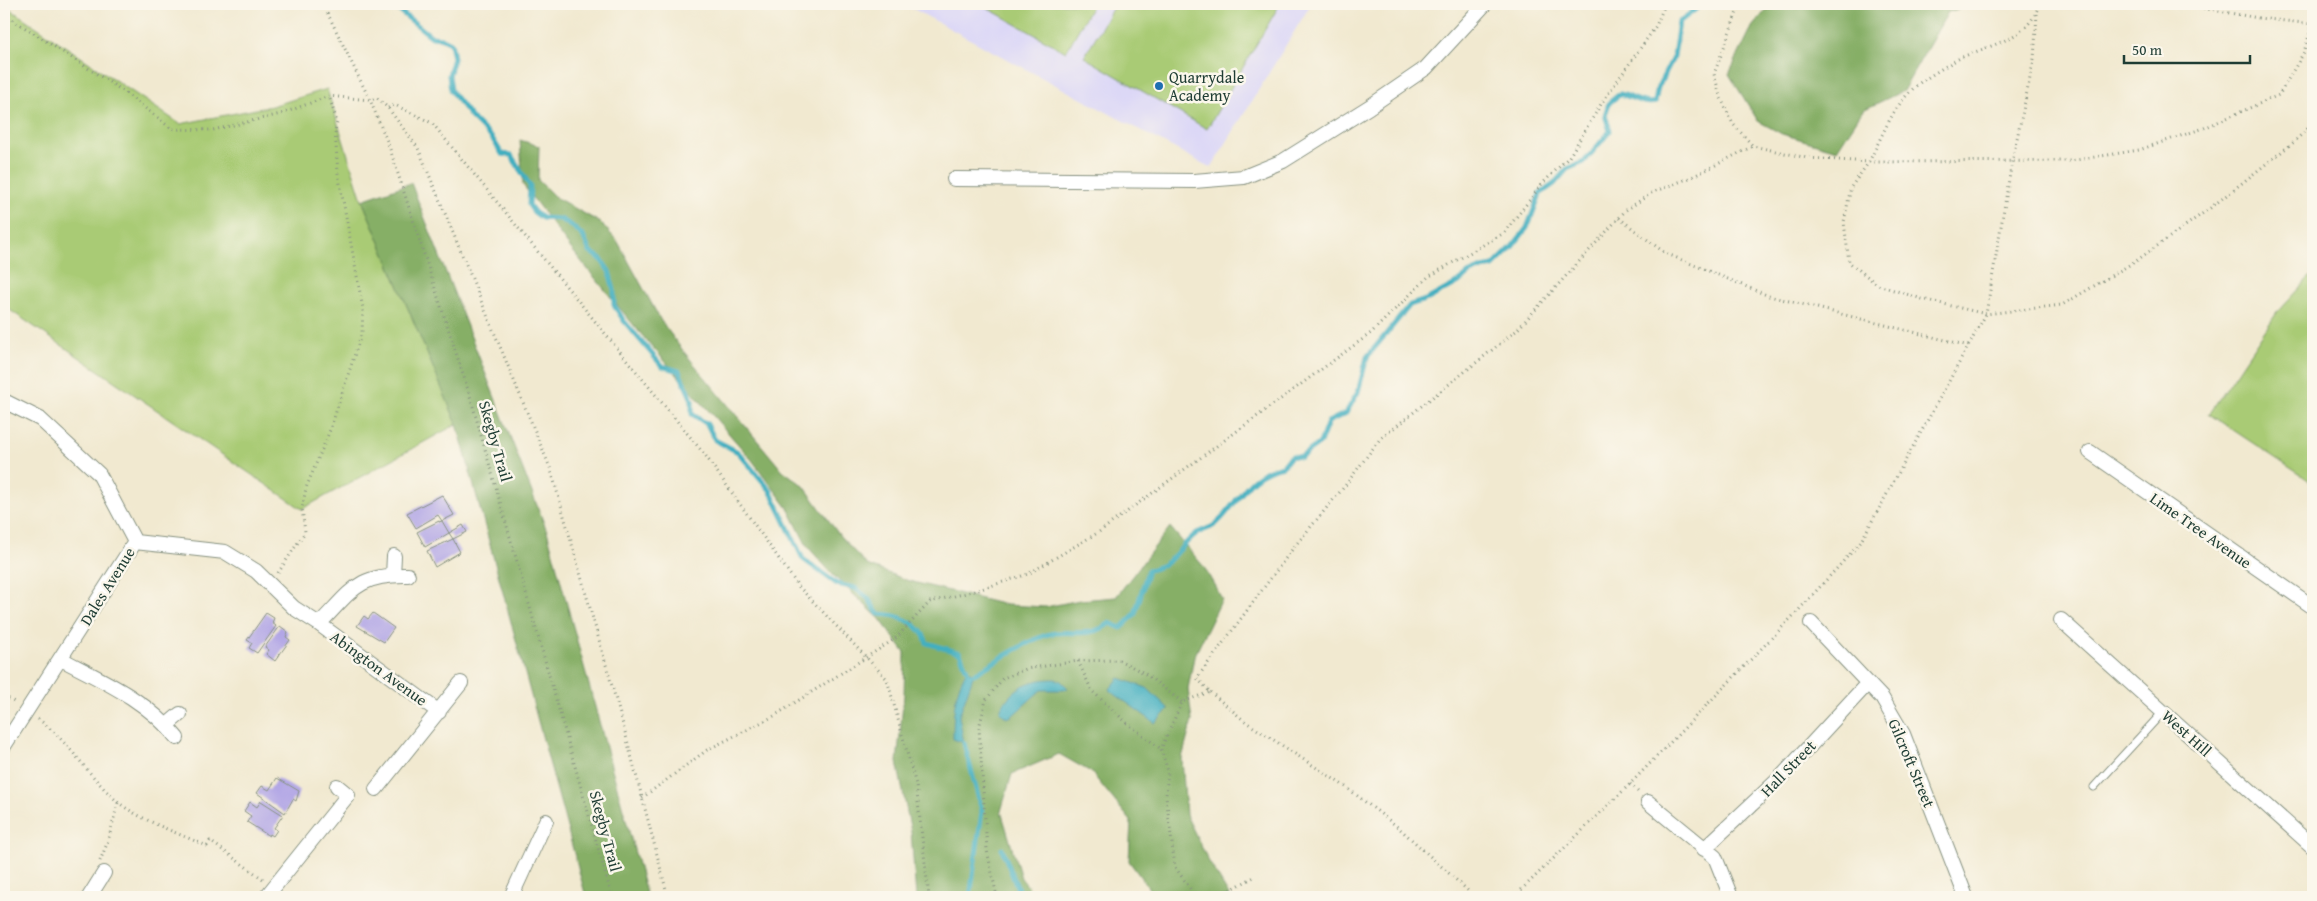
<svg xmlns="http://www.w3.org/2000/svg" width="2317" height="901" viewBox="0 0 2317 901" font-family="'Gentium Book Plus',serif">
	<rect width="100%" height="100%" fill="#fbf7ec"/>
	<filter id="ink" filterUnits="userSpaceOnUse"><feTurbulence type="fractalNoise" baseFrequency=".02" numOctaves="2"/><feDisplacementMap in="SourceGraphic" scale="10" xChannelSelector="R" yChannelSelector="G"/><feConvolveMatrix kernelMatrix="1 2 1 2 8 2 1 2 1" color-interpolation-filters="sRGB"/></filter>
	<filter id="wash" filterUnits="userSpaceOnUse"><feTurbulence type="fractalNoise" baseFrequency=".0096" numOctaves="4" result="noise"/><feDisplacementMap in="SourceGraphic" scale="20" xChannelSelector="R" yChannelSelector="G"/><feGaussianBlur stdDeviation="1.12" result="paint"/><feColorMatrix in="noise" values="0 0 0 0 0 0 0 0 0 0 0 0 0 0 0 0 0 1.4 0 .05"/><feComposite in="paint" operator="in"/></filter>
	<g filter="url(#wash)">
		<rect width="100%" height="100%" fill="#f1e9d0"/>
		<path fill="#dad6f7" d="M904,4h407l-100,164z"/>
		<path fill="#a9cb74" stroke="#648454" d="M980,4h113l-27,48z
			M1115,4h165l-73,125 -123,-72z
			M4,5l176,119 92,-18 55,-17 35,111 95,224 -155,85 -298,-203z
			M2313,273v210l-104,-69 69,-103z"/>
		<path fill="#86af66" stroke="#52764d" d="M1771,4h204l-27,8 -45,79 -40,19 -26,40 -55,-16 -24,-13 -29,-47 23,-47z
			M520,140l19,6 -1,34 17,17 46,26 17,19 43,79 23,31 97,117 23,17 36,50 27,29 42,16 97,24 40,2 34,-7 36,-3 54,-70 34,40 18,32 -28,58 -6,32 4,32 -10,37 4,57 22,45 22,37h-75l-26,-36 2,-40 -40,-49 -32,-18 -47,20 -11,37 20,67 15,19h-120l-5,-65 -14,-70 7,-67 1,-42 -25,-34 -46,-43 -27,-30 -19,-38 -36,-48 -111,-126 -69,-84 -49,-65z
			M411,183l136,348 100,366h-61l-129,-473 -95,-224z"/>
		<path fill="#43afc0" stroke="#31767a" d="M967,670l7,4 -15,42 5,27 -11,-4c0,-24 1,-48 14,-69z
			M1119,678l28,10 22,21 -14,14 -46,-33z
			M1055,679l6,2 7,7 -4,2h-23l-29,26 -5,2 -7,-6c1,-6 4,-9 8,-14 13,-15 28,-19 47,-19z"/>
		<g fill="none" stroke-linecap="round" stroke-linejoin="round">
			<path stroke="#43afc0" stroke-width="5" d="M391,4l41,33 9,1 10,5 3,15 -5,17 2,16 20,26 21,21 10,16 9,1 19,31 -1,19 5,7 8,6 18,1 12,7 11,10 7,16 10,6 9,13 5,19v15l10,16 38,45 17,5 13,29v14l15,10 8,16 23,12 32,38 33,69 34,25 18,4 13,10 10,16c19,0 43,8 49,29l33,10 7,17
				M1717,4h2
				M974,674c23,-13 47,-30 72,-39 21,-7 43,5 64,-12l11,5 14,-14 13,-44c25,-4 31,-24 49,-37 7,-4 14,-4 20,-10 25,-24 28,-49 66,-57l8,-10 10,1 19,-14 8,-21 18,-9 12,-21 9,-35 43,-52 18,-6 31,-17 9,-8 14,-6 11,-2 19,-19 15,-19 13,-34 14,-10 13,-15 17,-7 26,-31 -5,-16 4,-12 11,-9c13,3 23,11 35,8l3,-15 16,-31 5,-34 17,-13 3,-5
				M964,743l18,68 -12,86
				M1002,849l19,48"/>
		</g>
		<g id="blocks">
			<path fill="#aea2e5" d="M442,495l12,20 -12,6 7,12 -24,14 -8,-15 22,-11v1l3,-1 -4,-6 -22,13 -9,-15z
				M463,525l4,7 -14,7 -4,-6z
				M453,539l7,13 -25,15 -8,-16z
				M266,613l8,5 -2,5 4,3 -19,27 -8,-5 3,-5 -5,-3z
				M373,613l21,15 -10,14 -27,-16 7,-10 4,3z
				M280,626l8,6 -2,5 4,3 -15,21 -9,-7 3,-4 -4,-3z
				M277,778l22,13 -3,10 -3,-2 -8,14 -28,-20 5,-7 7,4z
				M261,801l22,14 -9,13 3,2 -4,6 -3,-2 -1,2 -22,-14 4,-6 -7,-5 6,-9 7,5z"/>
		</g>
	</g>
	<g filter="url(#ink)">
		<use href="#blocks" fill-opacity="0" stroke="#889382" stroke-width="1"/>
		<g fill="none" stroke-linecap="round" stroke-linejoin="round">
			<g stroke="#889382" stroke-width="9">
				<path id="lane" d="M2094,787l69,-75"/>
			</g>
			<g stroke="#889382" stroke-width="16">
				<path id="street" d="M954,179l240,2 50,-4 39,-16 86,-54 57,-39 59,-64
					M4,401l36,18 59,55 36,68 -131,204
					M2090,452l223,155
					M135,542l90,10 31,19 38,37 25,16 120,88
					M393,575l1,-19
					M2061,620l252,227
					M1811,623l71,75 21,36 63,163
					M319,624c33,-33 38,-50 89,-49
					M61,659c42,22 86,41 116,79
					M167,725l13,-11
					M376,789l85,-106
					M1648,802l67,55 16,40
					M1704,849l79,-74 85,-92
					M89,897l15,-24
					M266,897l82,-102 -11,-9
					M511,897l35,-76"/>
			</g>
			<path stroke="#889382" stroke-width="3" stroke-dasharray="1 4" stroke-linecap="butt" d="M323,4l47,96 19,46 81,250 142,501
				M1740,4l-26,70 6,22 13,28 20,22
				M2179,4l79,14 55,6
				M4,14l119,77 49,38 41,1 68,-16 48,-18 41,4 7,-2 11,10 30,40 133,322 74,262 43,165
				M2037,14l-3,45 -22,103 -26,152 -64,-15 -44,-14 -29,-23 -5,-40 7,-35 18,-25 201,-1 69,-11 65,-22 75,-33 25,-43 9,-29
				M388,108l7,-3 37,18 273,332 94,132 88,92 29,106 13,112
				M1619,218l46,35 104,43 200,50
				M278,573l27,-41 -3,-23 4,-21 24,-58 32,-98 1,-23 -25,-136 -3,-42 2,-9 -8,-26
				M1078,661l14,30 35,32 34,26
				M1210,692l36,30 100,65 53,41 76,69
				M4,696l10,6
				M38,719c31,22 50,57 80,83 20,17 64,33 89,44l3,-5 53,38
				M1630,784l8,8
				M642,798l65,-48 67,-34 121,-77 35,-37 45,-11 53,-17 71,-42 272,-199 57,-56 76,-44 38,-49 27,-27 34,-56 53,-75 9,-22
				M100,861l8,-20 10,-38
				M997,897l-10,-47 -8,-122 7,-28 17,-22 23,-9 52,-8 41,-1 25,13 38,29
				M1196,897l-21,-30 -9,-71 2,-25 -7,-22 21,-47 28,-10 -13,-14 97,-131 50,-60 36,-48 136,-108 110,-121 27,-18 39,-15 61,-31 54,12 62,4c14,-28 26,-61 52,-80 12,-8 26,-17 39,-24 29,-13 70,-19 79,-54
				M1217,897l39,-21
				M1514,897l116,-113 167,-172 63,-69 126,-229 76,-9 74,-44 73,-52 85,-67 19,-19"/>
			<use href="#lane" stroke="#fff" stroke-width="7"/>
			<use href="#street" stroke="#fff" stroke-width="14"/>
		</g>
	</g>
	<circle fill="#1f6fb2" stroke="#fbf7ec" stroke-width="2" cx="1159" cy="86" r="5"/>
	<g text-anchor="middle" stroke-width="5" stroke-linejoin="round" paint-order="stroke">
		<g font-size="16" fill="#1f3d34" stroke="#fbf7ec" text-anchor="start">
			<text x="1169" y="83">Quarrydale<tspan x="1169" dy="18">Academy</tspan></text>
		</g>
		<g font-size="16" fill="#1f3d34" stroke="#fbf7ec">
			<text transform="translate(496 441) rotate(74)" y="6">Skegby Trail</text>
			<text transform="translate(2201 530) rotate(35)" y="6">Lime Tree Avenue</text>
			<text transform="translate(107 586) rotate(-58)" y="6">Dales Avenue</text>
			<text transform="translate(379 668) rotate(36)" y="6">Abington Avenue</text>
			<text transform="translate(2187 733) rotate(42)" y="6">West Hill</text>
			<text transform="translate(1912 763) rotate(67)" y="6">Gilcroft Street</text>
			<text transform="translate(1788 768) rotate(-46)" y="6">Hall Street</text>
			<text transform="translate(606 831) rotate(75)" y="6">Skegby Trail</text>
		</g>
	</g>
	<rect width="2317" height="901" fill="none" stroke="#fbf7ec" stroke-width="20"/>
	<path d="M2124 55v8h126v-8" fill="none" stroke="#1f3d34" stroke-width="2.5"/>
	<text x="2132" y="55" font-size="15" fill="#1f3d34" stroke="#fbf7ec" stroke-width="4" paint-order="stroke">50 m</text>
</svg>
